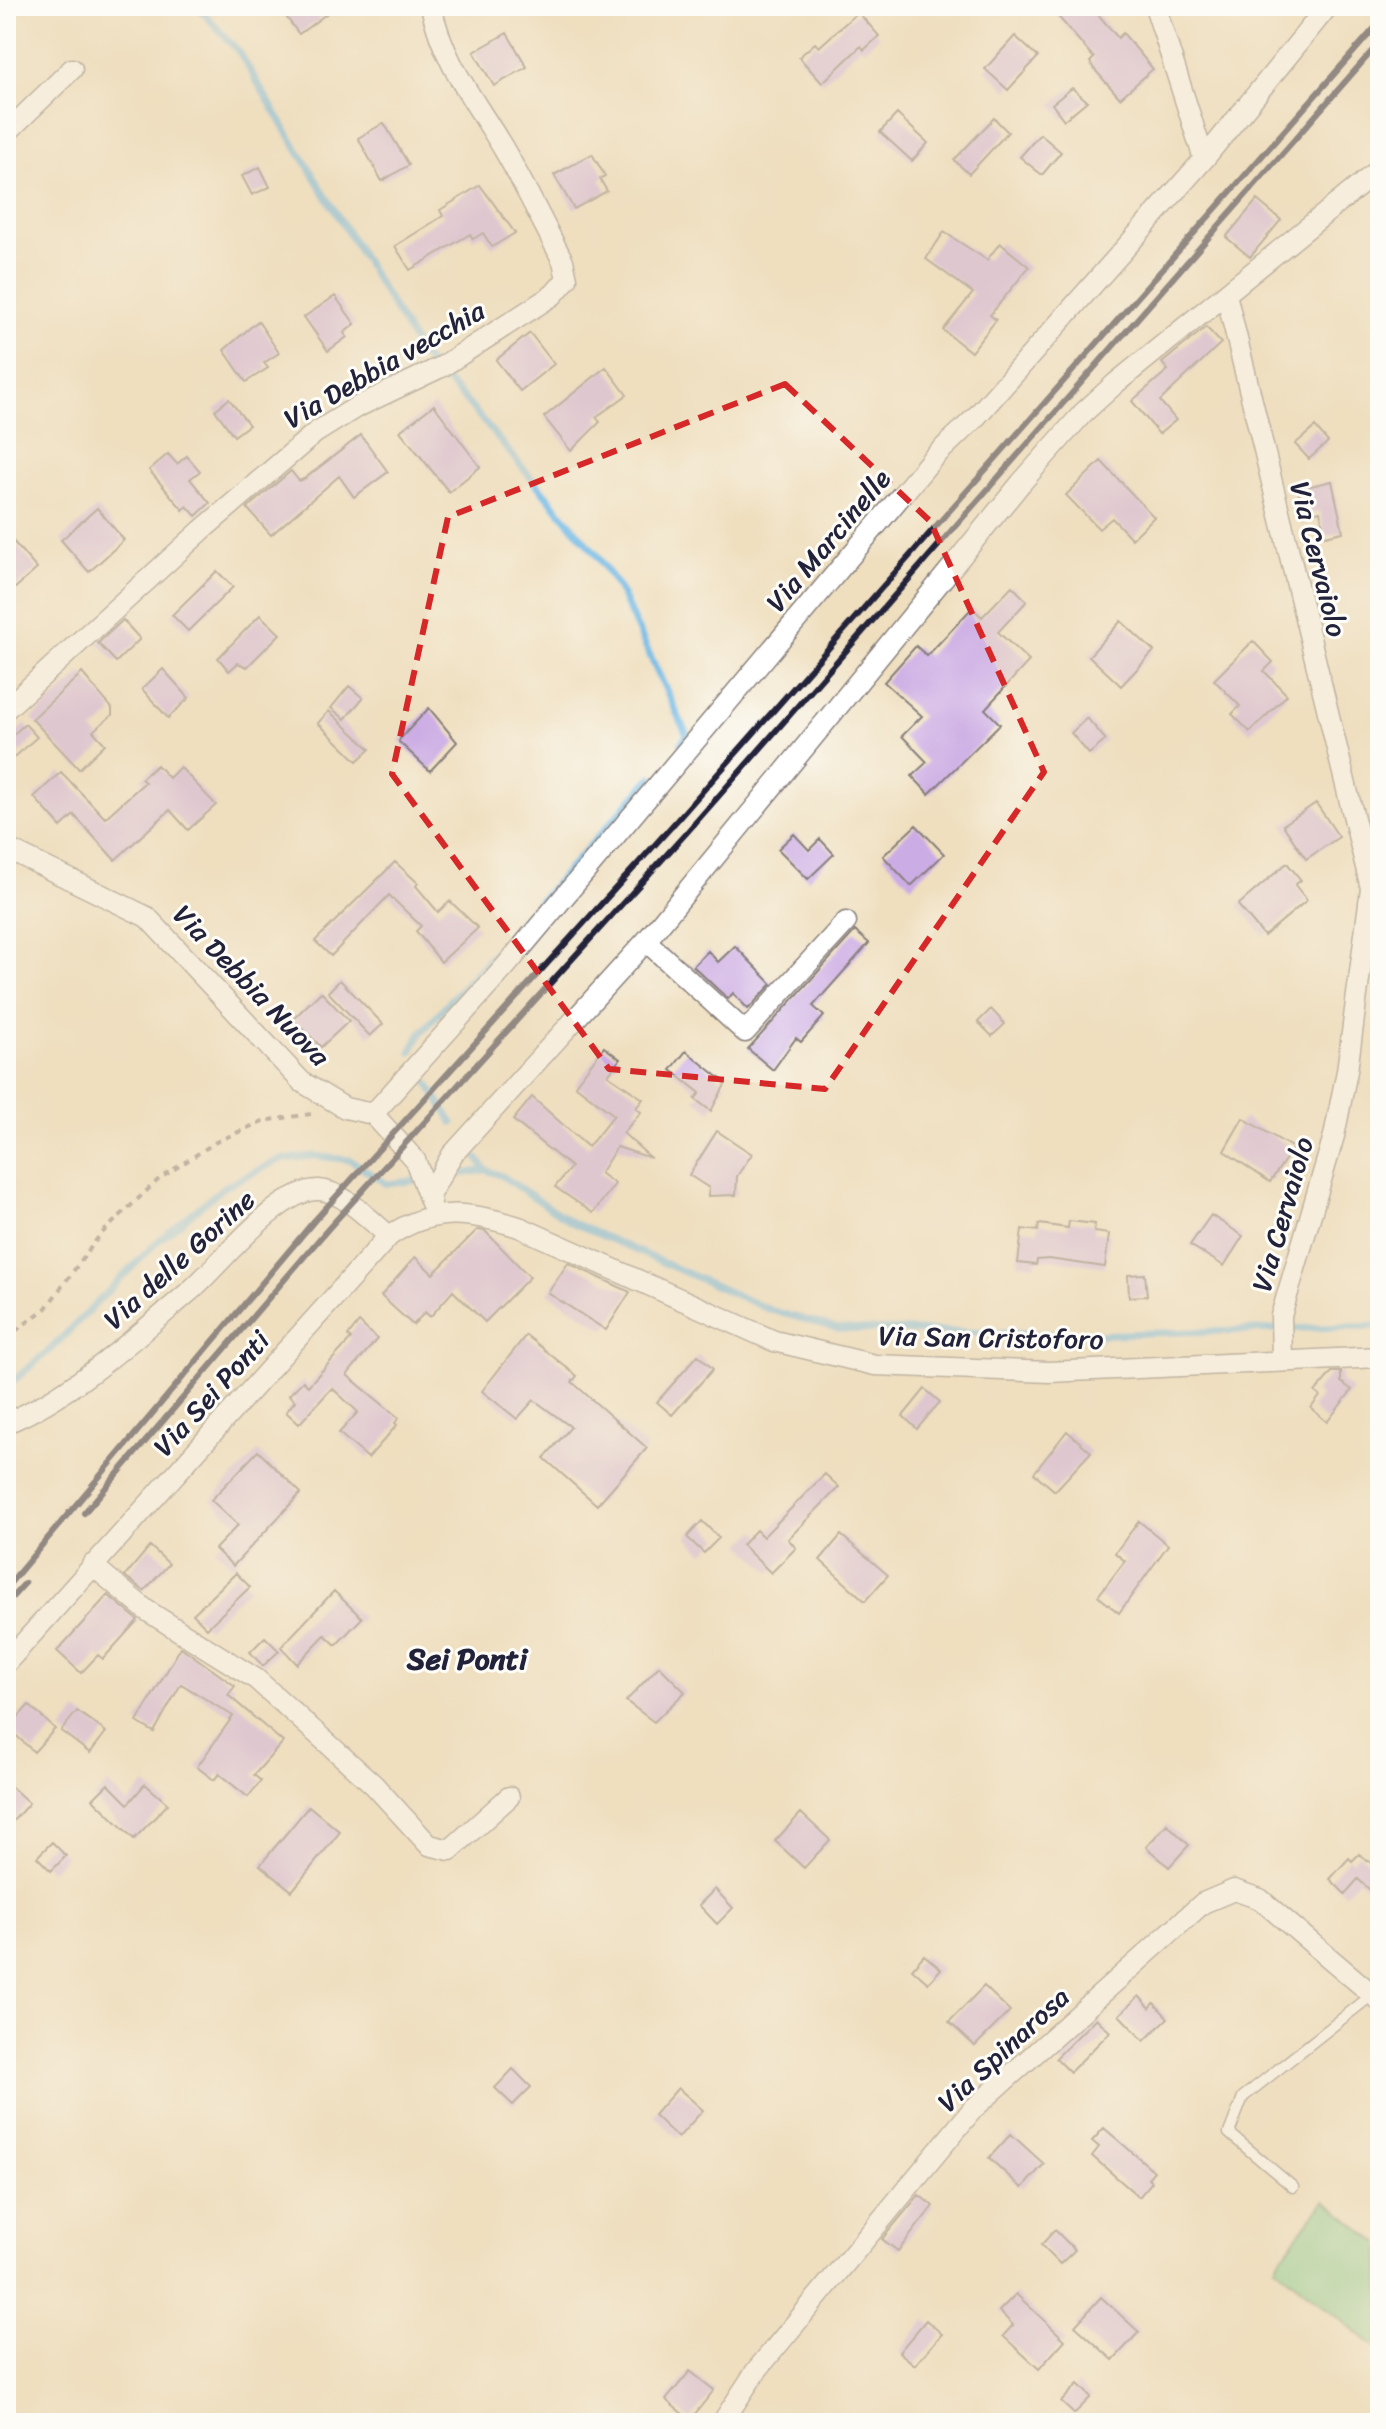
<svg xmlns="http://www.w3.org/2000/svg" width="1386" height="2429" viewBox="0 0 1386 2429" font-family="Sriracha,sans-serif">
	<rect width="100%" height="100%" fill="#fdfcf7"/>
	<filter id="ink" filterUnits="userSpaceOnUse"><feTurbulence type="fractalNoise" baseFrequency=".0125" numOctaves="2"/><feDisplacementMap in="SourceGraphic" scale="16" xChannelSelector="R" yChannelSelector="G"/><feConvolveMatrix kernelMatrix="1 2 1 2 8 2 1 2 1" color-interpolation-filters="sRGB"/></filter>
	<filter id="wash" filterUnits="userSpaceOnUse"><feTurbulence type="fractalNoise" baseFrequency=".006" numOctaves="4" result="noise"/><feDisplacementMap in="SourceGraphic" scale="32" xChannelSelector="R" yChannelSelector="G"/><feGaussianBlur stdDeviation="1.8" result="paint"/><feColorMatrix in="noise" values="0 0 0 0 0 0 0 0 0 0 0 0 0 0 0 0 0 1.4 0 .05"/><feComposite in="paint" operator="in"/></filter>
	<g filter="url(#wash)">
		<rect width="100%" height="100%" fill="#efdfbf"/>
		<path fill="#7bca8a" stroke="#4e7662" stroke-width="2" d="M1325,2201l55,43v107l-106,-85z"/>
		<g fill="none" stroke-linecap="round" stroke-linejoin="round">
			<path stroke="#69b5e2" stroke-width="7" d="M197,6l42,46 184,305 43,44 130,153 23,35 68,146 -6,8
				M411,1052l9,-18 232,-257
				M427,1082l26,41
				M477,1158l9,12
				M444,1177l42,-7 16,6 69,46 199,88 69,19 248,6 293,-9
				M6,1387l46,-39 105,-106 67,-55 55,-27 35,-4 36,4 37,24 32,-4"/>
		</g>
		<g id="blocks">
			<path fill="#ccace4" d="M278,6h59l-38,28z
				M1049,6h42l27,32 5,-5 30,36 -33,29 -26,-29 -4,-7 4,-4z
				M858,12l21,24 -15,14 -3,-4 -39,37 -23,-26 16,-14 4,4z
				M507,33l20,34 -33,19 -20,-34z
				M1015,36l23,21 -30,33 -23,-21z
				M1072,88l15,13 -23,19 -12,-16z
				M897,114l31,29 -16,18 -32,-29z
				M994,118l14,14 -39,42 -15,-14z
				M384,123l25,42 -27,16 -24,-43z
				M1040,134l21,18 -19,23 -22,-18z
				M592,154l13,22 -5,3 7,12 -33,18 -20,-34z
				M260,167l10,20 -18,8 -10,-19z
				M480,185l35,48 -23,14 -9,-14 -10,6 -3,-5 -60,36 -15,-24 48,-30 -3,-6z
				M1257,200l24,20 -31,37 -24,-20z
				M944,232l43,28 13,-17 29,24 -39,48 6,5 -25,32 -28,-22 30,-37 -47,-34z
				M335,296l20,28 -11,9 3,4 -19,14 -24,-34z
				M258,321l21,32 -15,10 4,5 -22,14 -22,-32z
				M1206,327l15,16 -61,58 16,19 -17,14 -27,-33 36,-31 -6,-7z
				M530,333l24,31 -34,27 -24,-31z
				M606,367l21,28 -31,22 4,5 -29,29 -27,-34z
				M229,399l20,26 -15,11 -19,-26z
				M434,405l46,62 -31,25 -49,-61z
				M1315,427l13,15 -19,17 -14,-15z
				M361,435l27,37 -34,25 -15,-21 -68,59 -24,-27 44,-37 8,10 5,-2z
				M168,454l9,10 10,-8 13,15 -10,8 20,24 -14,13 -9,-10 -4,4 -34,-40z
				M1101,461l53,56 -22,22 -20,-21 -13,11 -33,-34z
				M1332,481l11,51 -18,4 -5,-25 -16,4 -6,-26z
				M97,508l27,32 -35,32 -28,-32z
				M6,533l31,36 -31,27z
				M217,571l16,16 -45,44 -16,-16z
				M1012,586l15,15 -29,31 31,29 -44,48 15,15 -71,70 -17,-18 15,-14 -25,-26 20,-20 -38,-34 32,-36 11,10 45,-48 10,9z
				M260,615l20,19 -33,33 -9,-4 -9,8 -11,-13z
				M123,620l17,19 -24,23 -18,-19z
				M1121,621l33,30 -33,35 -32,-30z
				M1253,641l20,21 -9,9 23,24 -37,37 -18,-18 8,-8 -26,-26z
				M163,669l26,29 -21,20 -26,-29z
				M82,673l30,35v7l-19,16 12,13 -26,25 -47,-50z
				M349,686l14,12 -18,21 -14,-11z
				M429,708l28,34 -27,29 -32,-30z
				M329,711l41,38 -13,12 -39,-38z
				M1087,718l19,22 -17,14 -18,-21z
				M25,724l12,13 -31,28v-24z
				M157,765l12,13 11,-11 36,38 -28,25 -18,-20 -55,50 -41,-45 -13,12 -27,-30 27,-25 44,46 40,-36 -4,-3z
				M1316,803l23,34 -33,22 -23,-34z
				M916,825l28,29 -33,32 -28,-30z
				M794,834l15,16 11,-11 14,15 -26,25 -30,-30z
				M395,862l23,21 -2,3 22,26 12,-11 28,27 -37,34 -25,-31 5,-5 -32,-31 -58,61 -16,-15z
				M1287,863l14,17 -6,5 12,15 -43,36 -26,-31z
				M855,931l14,12 -56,63 11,10 -23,26 -5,-4 -23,32 -25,-21z
				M735,946l37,38 -24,25 -15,-16 -5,6 -35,-33 15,-15 10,11z
				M340,980l43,44 -13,12 -42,-44z
				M321,992l28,29 -28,26 -28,-28z
				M991,1009l14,15 -13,12 -14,-14z
				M604,1047l16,12 -12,16 35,24 -7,9 5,4 -18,21 28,25 -34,-11 -17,26 15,11 -22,29 -38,-26 16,-20 -58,-47 19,-23 56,50 26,-32 -39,-30z
				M686,1051l40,32 -15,28 -16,-12 5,-6 -29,-23z
				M1243,1118l50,30 -23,34 -46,-31z
				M717,1131l35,23 -15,22 -1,19 -28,1 1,-8 -20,-13z
				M1211,1215l32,21 -19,30 -34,-21z
				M1069,1221l26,3 -1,8 15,2 -4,33 -56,-8 -12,1 -1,5 -18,-2 4,-34 16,2 1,-7 29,4z
				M477,1230l8,1 45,46 -45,45 -32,-31 -23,26 -5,-5 -12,13 -32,-29 34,-39 18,17z
				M568,1263l62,29 -24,38 -58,-37z
				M1145,1274l2,22 -18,1 -1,-22z
				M359,1322l18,17 -30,36 52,43 -4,5 2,2 -29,33 -29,-25 19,-21 -26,-24 -33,36 -13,-12 9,-11 -6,-6 14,-14 5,5 43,-47 -3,-3z
				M526,1335l51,41 -5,6 75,66 -50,57 -53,-47 27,-31 -37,-27 -17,19 -35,-28z
				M698,1355l15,14 -41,46 -15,-13z
				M1332,1372h9v10l11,8 -25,32 -16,-14 9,-12 -5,-4z
				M925,1389l15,13 -23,27 -14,-13z
				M1067,1431l24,21 -36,39 -21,-18z
				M258,1451l43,42 -68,73 -18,-17 23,-24 -27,-25z
				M825,1474l14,13 -51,52 8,9 -25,25 -29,-28 14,-15 7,7z
				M702,1521l17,17 -15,15 -17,-16z
				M1139,1521l29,24 -49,68 -21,-17 27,-35 -10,-8z
				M841,1535l47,40 -23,26 -45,-41z
				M150,1546l19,18 -25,27 -19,-15z
				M236,1573l14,14 -43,41 -14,-14z
				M334,1591l28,27 -26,27 -11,-10 -28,29 -16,-17z
				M108,1595l30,25 -35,39 -5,-4 -17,18 -24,-22z
				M265,1637l14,14 -16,15 -13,-14z
				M181,1647l54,39 -7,9 55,47 -29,33 7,6 -13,16 -29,-23 -5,6 -17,-13 36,-51 -52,-32 -27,48 -17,-10z
				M659,1666l26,26 -31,30 -28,-21z
				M29,1705l26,24 -21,23 -26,-24z
				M77,1711l29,21 -16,21 -29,-22z
				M6,1782l23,21 -23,26z
				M108,1784l20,20 17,-20 23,20 -34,35 -41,-40z
				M309,1806l31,26 -48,59 -32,-26z
				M801,1813l29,27 -26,28 -29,-27z
				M1167,1824l22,21 -20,22 -23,-20z
				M52,1842l14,14 -15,15 -14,-14z
				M1359,1854l21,15v30l-22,-20 -13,15 -15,-15 19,-21 3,3z
				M715,1889l18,19 -16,16 -18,-19z
				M924,1955l17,14 -13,14 -16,-14z
				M984,1986l26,25 -35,35 -26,-24z
				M1139,1996l11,12 4,-5 14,15 -24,23 -25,-26z
				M1096,2018l14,14 -40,40 -14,-14z
				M513,2069l18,18 -18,18 -18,-17z
				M678,2088l25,22 -25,28 -24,-23z
				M1104,2128l50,43 -6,7 4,4 -13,15 -47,-41 7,-9 -7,-6z
				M1011,2134l33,30 -22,24 -33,-30z
				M919,2195l14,11 -35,45 -16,-12z
				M1055,2230l20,20 -15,14 -19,-19z
				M1016,2294l49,46 -26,29 -36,-33 10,-11 -14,-14z
				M1101,2297l38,35 -26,28 -38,-34z
				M926,2320l16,14 -27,31 -16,-13z
				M690,2371l24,19 -24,30 -24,-20z
				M1078,2384l13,13 -17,17 -13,-12z"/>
		</g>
	</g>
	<g filter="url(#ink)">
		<use href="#blocks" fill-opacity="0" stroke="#88807d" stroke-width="2"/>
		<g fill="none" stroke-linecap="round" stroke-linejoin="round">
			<g stroke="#88807d" stroke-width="13">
				<path id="lane" d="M1293,2187l-64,-54 14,-36 129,-102"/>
			</g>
			<g stroke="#88807d" stroke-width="23">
				<path id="street" d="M1155,6l49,153
					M6,133l66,-64
					M1226,294l145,594 -24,183 -13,65 -53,180 1,44
					M6,709l196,-179 113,-97 40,-25 88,-42 110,-71 14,-16 -4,-18c-19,-36 -37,-73 -57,-108 -30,-52 -62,-87 -75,-147
					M6,848l141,69 155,165 43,26 28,6
					M646,941l99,91 101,-110
					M373,1114l132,-147 427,-508 43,-41 229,-259 124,-153
					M373,1114l42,46 16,43
					M430,1194l22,-39 194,-214 375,-458 62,-70 33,-30 264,-214
					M6,1423c65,-26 131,-87 184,-132 30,-26 89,-103 129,-101 24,1 52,31 70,46
					M92,1565l54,45 110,69 118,106 55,60 21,5 59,-53
					M6,1663l383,-427c44,-30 81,-24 130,-9l255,114 101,24 174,7 331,-15
					M722,2423l34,-52 217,-262 230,-206 31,-13 26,9 120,102"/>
			</g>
			<path stroke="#88807d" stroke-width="4" stroke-dasharray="6 6" stroke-linecap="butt" d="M6,1338l40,-30 54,-73 59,-56 57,-37 47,-21 48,-7"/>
			<use href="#lane" stroke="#fff" stroke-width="10"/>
			<use href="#street" stroke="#fff" stroke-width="20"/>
			<path stroke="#22223b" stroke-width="6" d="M84,1513l244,-284 360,-398 692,-789
				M6,1588l308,-367 357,-394 709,-805
				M6,1604l19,-21"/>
		</g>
	</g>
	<path d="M0 0H1386V2429H0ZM785,384l145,137 114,251 -219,317 -216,-20 -217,-295 56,-257z" fill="#efdfbf" fill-opacity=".55" fill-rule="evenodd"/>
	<path fill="none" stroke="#d62828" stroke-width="6" stroke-dasharray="16 10" stroke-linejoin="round" d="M785,384l145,137 114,251 -219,317 -216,-20 -217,-295 56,-257z"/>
	<g text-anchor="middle" stroke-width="6" stroke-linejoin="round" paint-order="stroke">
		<g font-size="28" fill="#22223b" stroke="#fdfcf7">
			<text transform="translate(384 364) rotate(-30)" y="10">Via Debbia vecchia</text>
			<text transform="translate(828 540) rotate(-50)" y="10">Via Marcinelle</text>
			<text transform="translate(1319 559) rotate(76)" y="10">Via Cervaiolo</text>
			<text transform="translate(252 985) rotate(46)" y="10">Via Debbia Nuova</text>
			<text transform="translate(1282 1214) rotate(-74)" y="10">Via Cervaiolo</text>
			<text transform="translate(179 1259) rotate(-42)" y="10">Via delle Gorine</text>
			<text transform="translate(991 1337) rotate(1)" y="10">Via San Cristoforo</text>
			<text transform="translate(211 1393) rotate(-48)" y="10">Via Sei Ponti</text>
			<text transform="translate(1003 2049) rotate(-43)" y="10">Via Spinarosa</text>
		</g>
		<g font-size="30" font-weight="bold" fill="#22223b" stroke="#fdfcf7">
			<text x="467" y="1669">Sei Ponti</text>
		</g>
	</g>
	<rect width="1386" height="2429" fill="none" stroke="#fdfcf7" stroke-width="32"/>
</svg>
